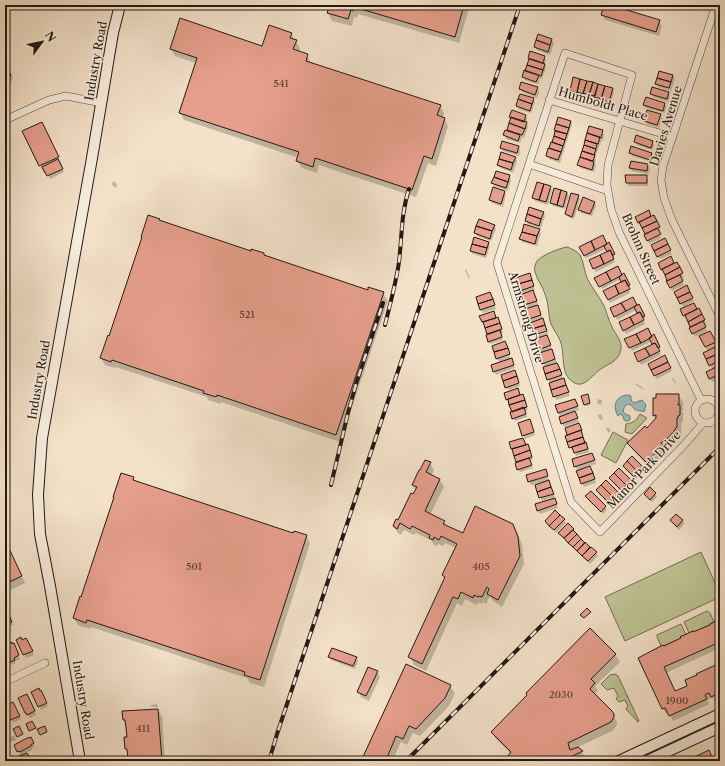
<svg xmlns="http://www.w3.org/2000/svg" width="725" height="766" viewBox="0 0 725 766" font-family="'Libre Caslon Text',serif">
	<rect width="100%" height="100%" fill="#f3e1c9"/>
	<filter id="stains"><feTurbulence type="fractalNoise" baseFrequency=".005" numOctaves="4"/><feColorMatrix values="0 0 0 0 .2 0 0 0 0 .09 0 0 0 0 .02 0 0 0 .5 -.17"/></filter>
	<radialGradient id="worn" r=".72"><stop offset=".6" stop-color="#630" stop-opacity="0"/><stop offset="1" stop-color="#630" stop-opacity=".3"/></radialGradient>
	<path fill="#bec294" stroke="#706d53" d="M567,247c5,2 10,4 13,8 4,7 4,16 7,23 5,10 11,17 16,26 4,7 5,16 9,23 3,7 10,13 9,22 -2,14 -15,15 -23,22 -7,6 -15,18 -25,11 -13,-8 -8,-27 -12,-39 -2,-7 -7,-12 -10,-19 -3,-10 -2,-20 -6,-30 -2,-7 -8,-14 -10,-22 -1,-3 0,-8 2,-11 5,-6 23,-13 30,-14z
		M640,414l7,4 -15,16 -7,-2 1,-8c7,-1 10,-3 14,-10z
		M613,432l15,8 -12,23 -15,-8z
		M701,552l19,42v3l-95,44 -20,-44z
		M707,611l3,2 4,9 -4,2v1l-16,7 -1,-1 -4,2 -5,-11z
		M681,624l5,11 -6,2 1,1 -17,8h-3l-4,-9v-2z
		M615,674l3,2 21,45 -1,1 -12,-13 2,-3 -3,-6 -6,2 -3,-3 2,-3 -4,-8 -7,2 -6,-6 9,-9z"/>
	<path fill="#9cbcba" stroke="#6c7a77" d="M628,395l3,1v4l3,3 8,-3 4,5 -2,7 -2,-1c-10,0 -7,-4 -13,-7 -4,1 -8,6 -4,10 2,1 4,1 5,2v4l-2,1h-2l-2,-1 -1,-4 -3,-2 -2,2c-6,-11 -2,-20 10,-21z"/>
	<path fill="#0003" fill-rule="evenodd" d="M328,5h142l-11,38 -101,-29 -1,4 -3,-1 -2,9 -20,-5 -4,-8 2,-7z
		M605,5l54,16 3,5 -3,10 -54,-16 -3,-5z
		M5,10l2,4 -2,6z
		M291,34l9,14 -1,4 8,3 4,8 129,43 4,7 -1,5h1l4,8 -12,40 -8,-3 -12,34 -97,-32 -2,8 -15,-5 -5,-7 2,-3 -115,-38 -4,-8 16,-49 -21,-7 -4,-7 92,-2z
		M552,40l2,3 -4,12 -13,-5 -2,-3z
		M544,57l2,3 -1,5 1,3 -4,11 -2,-1 -2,6 -13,-4 -2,-3 7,-17 -1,-2z
		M5,72l6,2 2,4 -4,8 -4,-2z
		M673,76l2,3 -4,12 -13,-4 -2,-3z
		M574,78l38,11 2,3 -4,13 -6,-2 -1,-1 -6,-2v-1l-18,-5 -1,2 -6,-2 -1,-3zM594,96l12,4 -1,2 -11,-4z
		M537,88l2,4 -2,6 -15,-6 -2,-3z
		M668,93l2,3 -2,6 -15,-5 -2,-3z
		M533,99l2,3 -4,11 -12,-4 -2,-3z
		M665,104l1,3 -1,6 -19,-5 -2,-3z
		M660,115l2,3 -3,10 -12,-4 -2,-4z
		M526,116l1,3 -1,4 2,4 -4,11 -2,-1 -2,6 -14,-4 -1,-4 2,-4 5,-13z
		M570,122l2,3 -12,38 -11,-4 -2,-3 9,-25v-1z
		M42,123l20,42h-2l4,7 -14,7 -4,-7 -2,1 -4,-7 -16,-34z
		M590,127l12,4 2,4 -1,6 -1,-1 -3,7 -4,11 1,1 -1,5 1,2 -2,6 -14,-4 -1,-3z
		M635,142h17l2,3 -2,5 -15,-5z
		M501,147h18l1,4 -1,5 -16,-5z
		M630,153h21l2,4 -1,5 -20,-6z
		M515,157l2,4 -4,12 -13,-5 -2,-3z
		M648,165l2,3 -1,6 -17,-3 -2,-3z
		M509,176l2,4 -3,11 -14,-5 -1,-3z
		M646,176l2,4v6h-20l-1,-3z
		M113,181l3,2 1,1 -1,4 -3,-2 -1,-1z
		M550,187l2,3 -4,15 -13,-4 -2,-3z
		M504,192l2,3 -3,12 -11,-4 -2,-3z
		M567,192l2,4 -4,13 -12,-3 -2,-3z
		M578,196l2,3 -6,20 -6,-2 -2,-3z
		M594,202l2,4 -4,10 -11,-3 -1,-4z
		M648,211l3,6 4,2 6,12 -3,1 3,6 -12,6 -4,-9h1l-10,-18z
		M543,213l2,3 -4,12 -13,-4 -2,-3z
		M159,220l1,1 91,31 13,2 1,3 103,34 15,2 5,8 -48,141 -119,-40 -1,2 -12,-4 -1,-3 -91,-30 -1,1 -10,-3 -4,-7z
		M494,225l2,4 -5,12 -14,-5 -2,-3z
		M539,230l2,3 -4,13 -15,-4 -2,-3z
		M664,239l8,15 -12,5 -2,-3z
		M488,242l2,4 -4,12 -13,-4 -2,-3z
		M606,244h3l6,12 -2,1 2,5 -19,10 -6,-11 18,-9 -2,-3 -20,9 -5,-11z
		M670,258l4,6 7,8 3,5 -3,1 3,7 -12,6 -6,-17z
		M466,269l4,9 -1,1 -4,-9z
		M529,274l6,16 -3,1 3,4 3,9 -1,1 2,4 8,21 -12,4 -3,-11 -6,-14h1l-2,-4 -2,-10 -2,-5z
		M624,275l6,12 -2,1 2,5 -20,10 -5,-11 18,-9 -2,-4 -19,10 -6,-11z
		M688,290l6,11 -11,6 -7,-15z
		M492,297l4,12 -13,4 -2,-3z
		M632,298l5,8h2l6,11 -2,2 2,5 -19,10 -6,-11 18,-9 -2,-4 -19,10 -6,-11z
		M682,310h15l4,3 5,11 -2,1 3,6 -12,6 -4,-9h1l-5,-10 -1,1z
		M481,316l15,3 2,-1 5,15 -2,1 2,6 -13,4 -1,-3 -1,-6 -3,-10 -2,-3z
		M548,332v2l-2,1 6,14h-1l8,18 4,13 2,3 5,13 -14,4 -6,-16h1l-3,-5 -2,-12 -3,-4 -2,-10 -2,-4 -2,-10 -2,-3z
		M712,335l8,18v25l-8,4 -5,-9 6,-3 -3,-5 -2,-14 -8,-14z
		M655,337l5,11 -2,1 3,6 -20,10 -2,-4 15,-16 -2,-4 -20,10 -6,-11z
		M507,346l3,12 5,10 -19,7 -2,-4 6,-8 -3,-5z
		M664,357l8,14 -15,8 -8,-15z
		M516,374l4,12 -12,4 -2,-3z
		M673,377l3,6 -1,1 -3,-6z
		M636,383l7,5 1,2 -8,-5z
		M678,395l5,7v9h-1l1,3v8l-2,1 1,2h-1v9l-11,13 -1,-1 -4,4 2,3 -16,16 -18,-19 -4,-7 17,-14 10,-9 -2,-5z
		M520,396l4,3 4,11 -3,1 2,6 -12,4 -2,-3v-6l-3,-10 -1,1 -2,-4z
		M582,397h6l2,8 -4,1z
		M598,399l3,1 1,1 -1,4 -3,-1 -1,-1z
		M576,403l3,7 -5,1 5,11 -15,5 -2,-4 -1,-6 -3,-4z
		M601,414l2,5 -3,1 -2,-5z
		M531,424l4,11 -10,4 -2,-4z
		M579,424l4,9 -1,1 7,18 -13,4 -2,-6h-2l-2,-3 -2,-12 -2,-7z
		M608,427l3,4 -2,2 -3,-4z
		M510,443l16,3 3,2 4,12 -3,1 3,7 -13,4 -2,-3v-6z
		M594,457l2,7 -7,2 3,5 4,12 -12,4 -11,-27z
		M632,458l11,10 1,3 -8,8 -10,-9 -2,-4z
		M430,463l4,7 -3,6 9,4 4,7 -14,28 14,7 3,4 16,8 50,-9 4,7 5,13 2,19 -22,43 -9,-6 -3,-5 -4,8 -3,-2 -1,2 -4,-2 -1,3 -12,-6 -3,7 -5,-3 -31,68 -12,-6 -4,-8 35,-78 -2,-4 13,-27 -11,-5 -2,3 -5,-2 -1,2 -3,-1 -2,-4 -16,-8 -2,2 -10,-5 -3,5 -3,-2 -4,-7 4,-5 18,-31 -3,-5z
		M545,470l4,10h-1l3,5 4,12 -13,4 -6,-17 -5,1 -4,-9z
		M133,478l3,4 158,52 12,2 4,7 -46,144 -14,-4 -3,-5 -156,-51 -1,2 -12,-4 -4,-7z
		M610,479l20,1 2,4 -9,9 -11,-11z
		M597,490l21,4 2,3 -9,9 -12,-12z
		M645,494h10l2,3 -5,5 -5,-5z
		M586,496l19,11 2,3 -4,4 -15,-14z
		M555,499l3,9 -18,6 -2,-3z
		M676,515l7,6 1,3 -5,6 -6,-6 -2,-3z
		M564,520l2,3 -10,10 -8,-9z
		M573,529l2,3 -1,1 22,20 2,3 -8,8 -29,-28 -1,-3z
		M5,541l20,42 -20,10v-18l6,-3 -6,-12z
		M5,612l3,2 5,11 -4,2 -4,-8z
		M720,621v27l-54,25 10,20 13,-7 31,-22v29l-1,1 1,5 -5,2 -2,-3 -4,1 -2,1 2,4 -36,17 -5,-9 -2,2 -3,-6 -23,-50z
		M17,640l11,2 6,13 -8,3z
		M5,646l10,2 5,11 -5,2 1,2 -4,2 -1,-1 -6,-11z
		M615,654l5,8 -25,24 3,5 -4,4 17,16 6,11v2l-3,6 -36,17 4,5 4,7 -5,2h-72l-2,-3 4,-4 -15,-15 -4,-7z
		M329,657l27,1 2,3 -3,8 -24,-9z
		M377,672l3,5 -11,24 -8,-4 -3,-5z
		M450,686l5,7 -6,13 -29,30 -7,-3 -6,12 -6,-3 -9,19h-30z
		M42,695l6,11 -7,4 -2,-4z
		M28,698l8,17 -6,3 -4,-5z
		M157,704l1,3h-6l-1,-1v-1z
		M5,707h10l6,12 -8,4z
		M158,710l4,7 3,44h-36v-7l-3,-5 2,-11 -2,-14 -2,-5z
		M14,735l2,5 -5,2 -2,-4z
		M32,741l3,6 -3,1v2l-6,3 4,8h-7l-8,-16z
		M708,751l6,10h-25z"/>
	<path fill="#e69f8d" stroke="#231812" d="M330,5h134l-9,32 -101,-30 -1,4 -2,-1 -3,9 -21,-6z
		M604,5h6l50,15 -4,12 -55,-17z
		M180,18l82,28 7,-21 23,8 -2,5 7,2 -4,9 15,5 -2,7 135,44 -4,10 8,3 -13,41 -8,-3 -12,34 -97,-32 -2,9 -17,-6 3,-9 -120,-39 18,-55 -27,-9z
		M538,34l14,5 -2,6 -14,-5z
		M536,40l14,5 -2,7 -14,-5z
		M530,51l15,5 -2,7 -15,-5z
		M529,59l16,5 -2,6 -16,-5z
		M527,65l16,5 -2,6 -16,-5z
		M524,70l15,5 -3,7 -14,-5z
		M5,71l6,3 -4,9 -2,-1z
		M659,71l14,4 -2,7 -14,-4z
		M573,77l7,2 -3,14 -7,-2z
		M657,78l14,4 -2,6 -14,-4z
		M580,79l7,2 -4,13 -6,-2z
		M587,81l6,1 -4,13 -6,-2z
		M521,82l17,5 -3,8 -16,-6z
		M593,82l5,2 -3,12 -6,-1z
		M598,84l7,2 -4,13 -7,-2z
		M605,86l8,2 -4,14 -8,-2z
		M652,87l17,5 -2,7 -17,-5z
		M520,94l14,4 -2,6 -14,-5z
		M646,97l19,6 -2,8 -20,-6z
		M518,99l14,5 -2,7 -14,-5z
		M512,110l14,5 -2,7 -15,-5z
		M647,110l14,4 -4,11 -13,-4z
		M511,117l16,5 -2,7 -16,-6z
		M558,117l13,4 -2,7 -13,-4z
		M42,122l17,35 -20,9 -17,-35z
		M509,123l16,6 -3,6 -15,-5z
		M556,124l13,4 -2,6 -13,-4z
		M589,126l14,4 -2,8 -14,-5z
		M505,130l15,5 -2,6 -15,-6z
		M555,131l12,3 -2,6 -11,-4z
		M587,133l13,4 -2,7 -13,-4z
		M636,135l17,6 -2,7 -17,-6z
		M554,136l11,4 -2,6 -11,-4z
		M585,140l12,4 -1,5 -12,-4z
		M502,141l17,5 -2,7 -17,-5z
		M551,142l12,4 -2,6 -12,-4z
		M584,145l12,4 -2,6 -12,-4z
		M631,146l21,7 -2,7 -21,-7z
		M548,148l13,4 -3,8 -12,-4z
		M582,151l13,4 -2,6 -13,-4z
		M501,152l15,5 -3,6 -14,-4z
		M580,157l14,5 -2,8 -15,-5z
		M58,159l5,10 -16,7 -5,-9z
		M499,159l14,4 -2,7 -14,-5z
		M631,161l17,3 -1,7 -18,-3z
		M496,171l14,4 -2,7 -14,-5z
		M625,175h22v8h-21z
		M494,177l14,5 -2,6 -15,-5z
		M537,182l7,2 -5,16 -7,-2z
		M544,184l7,2 -5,16 -7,-2z
		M493,187l12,4 -4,13 -12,-4z
		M554,188l7,2 -4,15 -7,-2z
		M561,190l6,2 -4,15 -6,-2z
		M571,193l8,2 -7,22 -7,-3z
		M583,197l12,5 -5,12 -12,-4z
		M529,207l15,5 -3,7 -14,-5z
		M649,210l2,6 -13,7 -3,-6z
		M527,214l14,5 -2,7 -14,-5z
		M148,215l12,4 -1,1 92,31v-2l13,4v2l104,35v-3l16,5 -48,143 -119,-40 -1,2 -13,-4 1,-2 -92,-31 -1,2 -11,-4 8,-23 1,1 33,-99h-1z
		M654,215l3,6 -15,7 -3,-6z
		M479,219l16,6 -3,6 -16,-5z
		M657,221l3,6 -15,7 -3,-6z
		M524,224l16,5 -3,7 -15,-4z
		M476,226l16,5 -2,8 -16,-6z
		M657,228l4,6 -14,7 -3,-6z
		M522,232l15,4 -2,8 -16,-5z
		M603,235l4,9 -12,6 -4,-9z
		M474,237l15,5 -2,6 -15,-4z
		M665,238l3,6 -14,7 -3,-6z
		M591,241l4,9 -11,6 -5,-9z
		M609,242l6,12 -2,1 -3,-5 -3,2 -3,-6z
		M472,244l15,4 -2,7 -15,-4z
		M668,244l3,6 -14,7 -3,-6z
		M610,250l4,9 -10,5 -4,-9z
		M600,255l4,9 -11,5 -4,-9z
		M671,256l3,7 -13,7 -3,-7z
		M677,262l3,5 -15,8 -3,-6z
		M618,266l4,9 -11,6 -5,-9z
		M680,267l3,6 -16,8 -2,-6z
		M606,272l5,9 -12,6 -5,-9z
		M530,273l2,7 -14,4 -3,-6z
		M624,273l6,12 -2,1 -3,-6 -4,2 -2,-5z
		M680,275l3,6 -13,7 -4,-7z
		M532,280l2,6 -14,5 -2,-7z
		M625,280l5,9 -11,5 -4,-9z
		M615,285l4,9 -11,6 -5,-9z
		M687,285l3,7 -13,6 -3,-6z
		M533,290l4,11 -13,4 -4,-10z
		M490,292l3,7 -15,5 -2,-7z
		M690,292l3,6 -13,6 -3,-6z
		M633,297l4,8 -11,6 -5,-8z
		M493,299l2,6 -15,5 -2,-6z
		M621,303l5,8 -12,6 -4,-9z
		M694,303l3,6 -14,7 -3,-7z
		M639,304l6,12 -2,1 -3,-5 -3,1 -3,-6z
		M538,305l3,10 -12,4 -4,-10z
		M699,308l3,6 -14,8 -3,-7z
		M494,311l2,7 -14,4 -3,-6z
		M640,312l4,8 -10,5 -4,-8z
		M702,314l3,6 -15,7 -2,-5z
		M498,317l2,6 -15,5 -2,-6z
		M630,317l4,8 -11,6 -4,-9z
		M543,318l2,7 -13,4 -2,-6z
		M703,321l3,6 -14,7 -3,-6z
		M500,323l2,6 -15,5 -2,-6z
		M545,325l2,6 -13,4 -2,-6z
		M648,328l4,9 -11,6 -5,-9z
		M500,330l2,7 -14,5 -2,-7z
		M710,331l6,11 -11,5 -6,-11z
		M636,334l5,9 -12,5 -5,-9z
		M654,334l6,13 -2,1 -3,-5 -3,1 -3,-6z
		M547,335l4,10 -13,5 -4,-11z
		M505,341l3,7 -14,4 -2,-6z
		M655,343l5,8 -10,5 -5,-8z
		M717,346l3,7 -14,6 -3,-6z
		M508,348l2,6 -14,5 -2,-7z
		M645,348l5,8 -12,6 -4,-9z
		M552,349l3,10 -13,5 -3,-11z
		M720,353v7l-11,6 -3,-7z
		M665,355l3,7 -17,8 -3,-6z
		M512,358l2,7 -21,7 -2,-7z
		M668,362l3,6 -17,8 -3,-6z
		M557,363l3,6 -15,5 -2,-7z
		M720,365v9l-11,5 -3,-7z
		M560,369l2,6 -15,5 -2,-6z
		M515,370l2,6 -14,5 -2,-6z
		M517,376l2,7 -14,5 -2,-7z
		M564,378l2,7 -15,5 -2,-7z
		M566,385l3,7 -16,5 -2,-7z
		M518,388l2,7 -14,5 -2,-7z
		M523,394l2,6 -16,5 -1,-6z
		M588,394l2,9 -6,2 -3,-9z
		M656,394h23v10h-1v1h2v10l-2,1v2h-1v9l-2,2v1l-9,10 -1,-1 -4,4 2,2 -17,17 -19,-19 18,-17 2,2 9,-10v-3l-3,1v-18h3z
		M575,399l3,7 -20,7 -3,-8z
		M525,400l2,7 -15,5 -3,-7z
		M524,407l2,7 -14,5 -2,-7z
		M575,411l3,7 -17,6 -2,-7z
		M530,419l4,13 -12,4 -4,-13z
		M579,423l3,7 -15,5 -2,-7z
		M581,430l2,7 -16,5 -2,-6z
		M583,437l2,6 -16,5 -2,-6z
		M523,438l3,7 -15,4 -2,-7z
		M586,442l2,7 -14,4 -2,-6z
		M528,444l2,6 -16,6 -2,-7z
		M530,450l2,7 -16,5 -2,-6z
		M592,453l3,7 -21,7 -2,-8z
		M632,456l11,11 -5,5 -11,-11z
		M529,458l3,7 -15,5 -2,-7z
		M425,460l6,2 -5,10 14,7 -15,32 20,10 -2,3 20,9 12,-27 38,18 5,13 2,19 -22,44 -11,-6 2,-5 -2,-2 -5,10 -3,-1 -1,1 -4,-2 -1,3 -12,-6 -3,7 -5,-2 -31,67 -14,-7 37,-80 -3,-2 15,-31 -16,-8 -2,4 -5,-3 -1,3 -4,-2 1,-3 -18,-9 -2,3 -10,-6 -3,6 -4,-3 3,-7 2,1 13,-27 2,1 4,-7 -5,-2 7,-15h1z
		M627,461l11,11 -4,5 -11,-11z
		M590,466l3,7 -14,5 -3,-7z
		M619,468l12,12 -5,5 -12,-12z
		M546,469l2,7 -20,6 -2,-7z
		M121,473l13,4 -1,3 160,53 1,-2 13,4 -47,145 -16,-5 1,-3 -158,-52 -1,3 -13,-5 7,-22 1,1 33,-100h-1z
		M593,473l2,6 -14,5 -2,-6z
		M614,473l12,12 -5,5 -12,-12z
		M549,480l2,7 -14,5 -2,-7z
		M606,480l13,13 -5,5 -13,-13z
		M601,485l13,13 -5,5 -13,-13z
		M551,487l3,7 -15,4 -2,-6z
		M650,487l6,6 -6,7 -6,-6z
		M591,491l15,15 -5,6 -16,-16z
		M555,498l2,6 -20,7 -2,-7z
		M555,510l5,5 -11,11 -4,-5z
		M676,514l7,6 -6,7 -7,-7z
		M560,515l5,4 -11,11 -5,-4z
		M568,523l6,6 -10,9 -6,-5z
		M573,530l4,4 -9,9 -4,-5z
		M577,534l4,5 -8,8 -5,-4z
		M581,539l4,4 -8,8 -4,-4z
		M5,540l17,36 -17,8v-10l4,-2 -4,-9z
		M585,542l5,5 -8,9 -5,-5z
		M591,547l6,5 -9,9 -6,-5z
		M587,608l4,4 -7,6 -4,-3z
		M7,610l5,12 -6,2 -1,-3v-10z
		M720,619v23l-56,25 11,24 12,-5 -2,-6 12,-5 -1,-1 24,-11v24l-3,1 2,5 -8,4 -2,-4 -3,1 -1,1 2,4 -38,17 -4,-8 -3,1 -24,-51 25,-13 1,1 17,-8 -1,-1 13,-6v1l17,-7v-1z
		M590,628l26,26 -25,25 4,4 -5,6 22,22 2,3v3l-3,5 -43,21 2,7 8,-3 5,4 -21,10h-53l-3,-3 5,-6 -20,-20 36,-37 -1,-2z
		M21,637l1,3 4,-2 7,13 -10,4 -7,-15z
		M12,642v2l2,-1 5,12 -5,3 1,2 -5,2 -1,-1h-1l-3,-6v-10z
		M332,648l25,9 -4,9 -25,-9z
		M406,664l45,21 -6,13 -29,31 -7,-3 -6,13 -7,-3 -10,24 -7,-2 -2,3h-16z
		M368,667l10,4 -12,25 -9,-4z
		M39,688l1,3 1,-1 6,13 -9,4 -7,-15z
		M27,694l8,17 -8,4 -1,-2h-1l-7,-15z
		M13,702l7,14 -10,4 -5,-11v-3z
		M158,709l4,52h-34l-1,-12h-2l-1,-12h3l-2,-17h-2l-1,-9z
		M32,721l4,7 -7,3 -3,-7z
		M19,726l4,8 -6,3 -4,-8z
		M45,726l2,6 -7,3 -3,-6z
		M31,737l3,6 -3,2v1l-11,6 -1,-1 -2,1 -3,-7 13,-7h1z
		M709,750l3,7 -5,3 1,1h-22z
		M27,753l4,8h-9l-3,-5z"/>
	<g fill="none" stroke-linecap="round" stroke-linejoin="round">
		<g stroke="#574a40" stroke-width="8">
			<path id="minor" d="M716,5l-53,161 -2,14 3,18 8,22 48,97
				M549,100l124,37
				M5,120l44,-20 17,-4 36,7
				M529,164l79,27
				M695 411a12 12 0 1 1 24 0a12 12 0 1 1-24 0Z
				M701,400l-82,-168 -8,-23 -4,-24 1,-20 24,-90 -67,-22 -68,210 74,239 29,30 84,-87 19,-22
				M5,682l40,-19"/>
		</g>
		<g stroke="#231812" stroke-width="12">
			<path id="secondary" d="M80,761l-30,-175 -10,-52 -2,-39 4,-57 50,-280 21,-125 7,-28
				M619,761l101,-47
				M647,761l73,-34"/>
		</g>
		<use href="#minor" stroke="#f7ecdc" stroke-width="7"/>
		<use href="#secondary" stroke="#f7ecdc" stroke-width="10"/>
		<g stroke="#231812" stroke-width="4">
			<path id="rail" d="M385,325c5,-21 11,-42 14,-63 3,-25 2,-49 10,-73
				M331,485l17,-72 8,-29 27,-81
				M269,761l8,-27 243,-729
				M406,761l314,-314"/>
		</g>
		<use href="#rail" stroke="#f7ecdc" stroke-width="2.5" stroke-dasharray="8" stroke-linecap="butt"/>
	</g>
	<g text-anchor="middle" stroke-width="3" stroke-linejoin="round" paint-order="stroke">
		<g font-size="10" fill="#543a31">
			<text x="281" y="87">541</text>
			<text x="247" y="318">521</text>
			<text x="194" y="570">501</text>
			<text x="481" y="570">405</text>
			<text x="561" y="698">2030</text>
			<text x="677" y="704">1900</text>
			<text x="143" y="732">411</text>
		</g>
		<g font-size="12" fill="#231812" stroke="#f7ecdc">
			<text transform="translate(96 61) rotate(-80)" y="4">Industry Road</text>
			<text transform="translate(603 104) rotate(16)" y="4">Humboldt Place</text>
			<text transform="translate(666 126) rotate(-73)" y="4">Davies Avenue</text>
			<text transform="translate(641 249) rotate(66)" y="4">Brohm Street</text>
			<text transform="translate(526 317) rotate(73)" y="4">Armstrong Drive</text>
			<text transform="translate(39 380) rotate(-80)" y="4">Industry Road</text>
			<text transform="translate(644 470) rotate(-47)" y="4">Manor Park Drive</text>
			<text transform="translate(83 700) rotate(81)" y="4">Industry Road</text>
		</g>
	</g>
	<rect width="725" height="766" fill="none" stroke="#f3e1c9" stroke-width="20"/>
	<rect x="6" y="6" width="713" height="754" fill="none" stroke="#231812" stroke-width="2"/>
	<rect x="10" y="10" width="705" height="746" fill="none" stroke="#231812"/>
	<g transform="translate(42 42) rotate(57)" stroke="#f7ecdc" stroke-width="3" paint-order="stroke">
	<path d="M0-3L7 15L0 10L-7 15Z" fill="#231812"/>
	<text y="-6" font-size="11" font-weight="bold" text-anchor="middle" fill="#231812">N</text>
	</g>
	<rect width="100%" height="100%" filter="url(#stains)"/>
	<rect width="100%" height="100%" fill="url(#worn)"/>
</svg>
